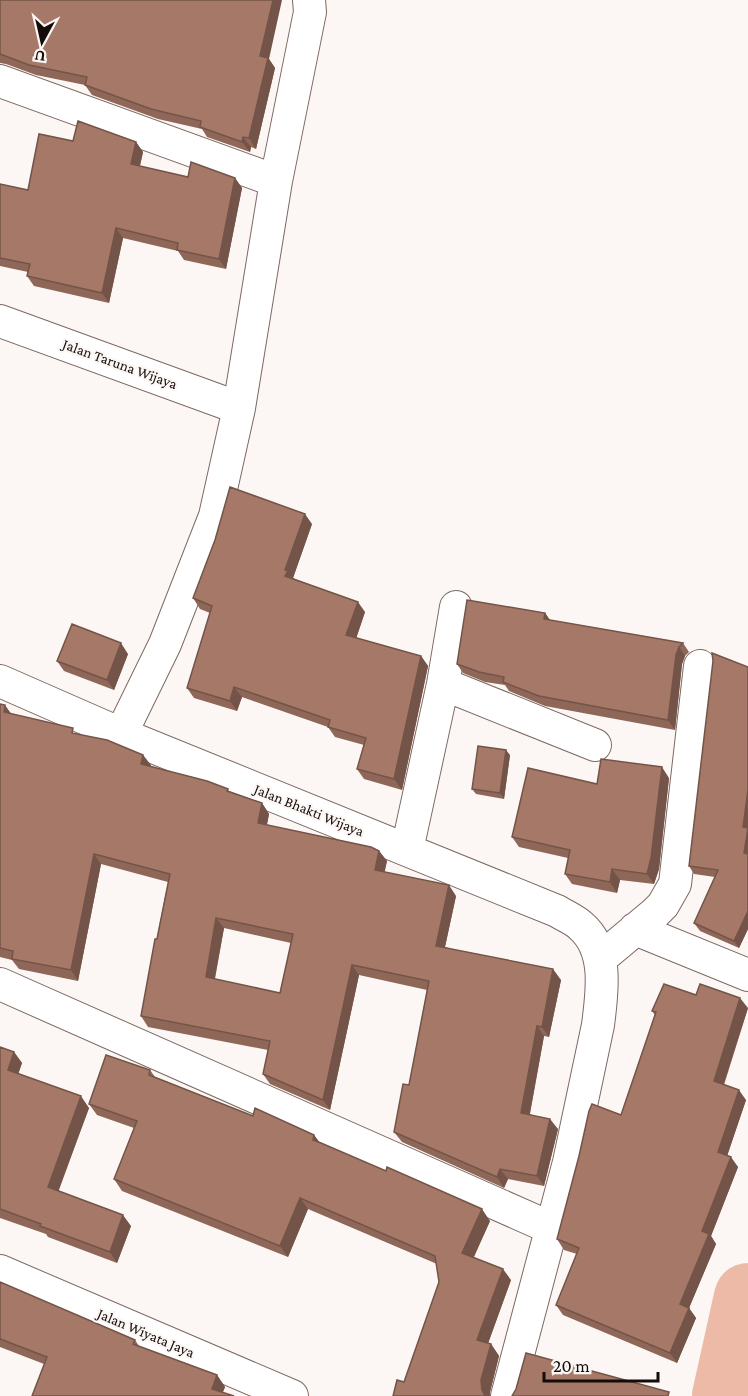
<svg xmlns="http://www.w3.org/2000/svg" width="748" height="1396" viewBox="0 0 748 1396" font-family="'Crimson Pro',serif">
	<rect width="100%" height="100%" fill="#fcf7f5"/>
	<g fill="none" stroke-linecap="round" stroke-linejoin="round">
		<path stroke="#edbaa7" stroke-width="68" d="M726,1396l22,-99"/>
		<g stroke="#7d6962" stroke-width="34">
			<path id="minor" d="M0,81l276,100
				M0,321l239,87
				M0,681l121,53 436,177c8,5 18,9 24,15 28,24 21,67 17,99l-29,137 -62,234
				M443,684l152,61
				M121,734l44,-90 50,-128 24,-108 37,-227 34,-169 -1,-12
				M407,850l36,-166 13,-77
				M635,929l113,46
				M600,959l55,-46 8,-8 12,-21 25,-218
				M0,984l551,244
				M0,1271l292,125"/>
		</g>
		<use href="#minor" stroke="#fff" stroke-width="32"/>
	</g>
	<path fill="#8f6759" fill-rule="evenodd" d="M0,0l269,59 6,9 -19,81 -5,-2 -1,5 -43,-15 -5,-8 -44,-10 -66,-24 -7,-10 -49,-10 -30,-11 -6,-1z
		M73,141l63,1 7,10 -3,14 48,11 47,1 7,10 -16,81 -42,-9 -6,-9 -55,-13 -14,65 -75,-17 -7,-10 1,-4 -28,-6v-82l28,6z
		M312,524l-19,54 72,34 -9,26 65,18 7,10 -26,124 -38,-11 -7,-10 7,-24 -29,-8 -7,-10 -86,-30 -5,14 -43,-13 -7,-10 23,-75 -10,-4 -7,-11z
		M545,613l5,7 133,23 6,9 -4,4 -3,8 -7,66 -130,-24 -36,-15 -4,-6 -20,-3 -22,-9 -6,-9z
		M128,654l-14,36 -50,-19 -7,-10z
		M748,667v262l-9,19 -39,-17 -6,-8 21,-46 -21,-3 -5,-8z
		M0,704l11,10 132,41 8,11 77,23 1,2 33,12 7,11 -2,11 112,26 8,10 -3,11 72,24 -11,51 116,33 -12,57 -5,-1 -14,78 28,15 -14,57 -36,-7 -4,9 -102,-46 -8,-10 15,-47 18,-95 -68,-15 -29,135 -60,-26 -7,-10 5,-24 -120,-23 -7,-11 27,-134 -67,-18 -23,117 -59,-12 -7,-9 -12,-3zM224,928l67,15 -11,50 -65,-14z
		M510,755l-6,44 -28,-5 -4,-5z
		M669,778l-10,91 -5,15 -34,-4 -3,13 -45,-9 -7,-10 3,-16 -49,-11 -7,-10 85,-53z
		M696,995l52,13 -24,77 22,15 -19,56 11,11 -27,69 5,8 -27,64 7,10 -19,45 -114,-48 -7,-10 21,-51 -13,-4 -7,-11 64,-124 34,-100 -3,-4z
		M0,1047l14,5 8,11 -4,10 71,35 -31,82 73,36 -14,37 -69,-26 -2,-3 -46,-16z
		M150,1070l5,7 98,39 61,19 6,8 170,78 -16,36 37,23 -23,63 3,1 8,12 -9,36v4h-97l11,-14 35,-100 -2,-18 -129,-55 -20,48 -166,-66 -8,-12 20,-51 -37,-13 -8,-11z
		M0,1282l135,58 4,6 78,29 8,12 -2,5 -179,-28 -44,-17z"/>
	<path fill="#745448" d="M273,0h9l-13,59 6,9 -19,81 -7,-11 11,-82z
		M243,137l8,10 -1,5 -8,-10z
		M136,142l7,10 -5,22 -7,-10z
		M235,178l7,10 -16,81 -7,-10z
		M116,228l7,10 -14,65 -7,-10z
		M305,514l7,10 -19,54 -8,-2v-6z
		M358,602l7,10 -11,33 -8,-10z
		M545,613l7,10 -8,-4z
		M121,643l7,11 -14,36 -7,-10z
		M679,647l6,9 -3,8 -7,66 -7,-10 8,-65z
		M421,656l7,10 -26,124 -8,-11z
		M234,687l8,10 -5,14 -7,-10z
		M5,705l7,10 -8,-3z
		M506,750l4,5 -6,44 -4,-6z
		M143,755l8,10 -2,9 -8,-10z
		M662,767l7,11 -10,91 -5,15 -7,-10z
		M748,790v69l-4,-6 -1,-26z
		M262,803l7,11 -4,19 -7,-10z
		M379,851l8,10 -4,19 -8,-10z
		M94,854l7,10 -23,117 -7,-11z
		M612,869l8,11 -3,13 -7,-11z
		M449,885l7,11 -13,60 -7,-10z
		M748,911v18l-9,19 -5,-7z
		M216,918l8,10 -11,59 -7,-10z
		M352,965l7,10 -29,135 -7,-10z
		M553,969l8,11 -12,57 -7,-10z
		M740,998l8,10 -27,84 -7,-11z
		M537,1026l7,10 -16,87 -7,-10z
		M14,1052l8,11 -6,18 -8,-11z
		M739,1090l7,10 -21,62 -7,-10z
		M81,1096l8,12 -33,90 -8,-11z
		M550,1119l8,10 -14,57 -7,-10z
		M314,1135l8,11 -9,-6z
		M731,1157l7,10 -27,69 5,8 -27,64 7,10 -19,45 -7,-10 10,-49 22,-73z
		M500,1169l8,10 -4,9 -7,-11z
		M300,1198l8,11 -20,48 -8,-11z
		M482,1209l8,12 -20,44 -8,-12z
		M123,1215l8,11 -14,37 -7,-11z
		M503,1269l8,11 -26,72 -8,-12z
		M491,1344l8,12 -9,36v4h-5l-3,-6 -1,-10z
		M217,1375l8,12 -4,9 -9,-7z"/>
	<path fill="#a67867" stroke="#745448" stroke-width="1.5" fill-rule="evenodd" d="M0,0h273l-13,56 8,2 -19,80 -6,-1 -1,5 -42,-15 1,-6 -50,-12 -66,-24 2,-8 -58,-12 -29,-11z
		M78,121l58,21 -5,22 57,13 3,-15 44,16 -16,81 -42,-9 1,-7 -62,-15 -14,65 -75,-17 3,-12 -30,-6v-74l28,6 11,-56 34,7z
		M230,487l75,27 -20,56 3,1 -3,5 73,26 -12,33 75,21 -27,123 -37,-10 9,-31 -38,-11 2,-7 -96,-33 -4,14 -43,-13 25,-82 -19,-8 22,-58z
		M467,600l78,13 -1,6 139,24 -4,4 -3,8 -8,65 -129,-24 -36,-14 1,-5 -25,-5 -22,-8z
		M72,624l49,19 -14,37 -50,-19z
		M712,653l36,14v123l-5,37 5,1 -4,25 4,1v57l-14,30 -40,-18 24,-53 -29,-4 24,-205z
		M0,704l5,1 -1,7 69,16 -1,5 35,7 36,15 -2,9 66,17 21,8 -1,2 35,12 -4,20 113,24 8,4 -4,19 74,15 -13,61 117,23 -11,58 -5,-1 -16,87 29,6 -13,57 -37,-7 -3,8 -103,-45 9,-48 6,1 20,-104 -77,-16 -29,135 -60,-26 7,-33 -129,-25 14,-77h2l13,-65 -76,-20 -23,116 -59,-11 1,-8 -13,-3zM216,918l77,16 -13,59 -74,-16z
		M478,746l28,4 -6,43 -28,-4z
		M601,759l61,8 -11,91 -4,16 -35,-5 -2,13 -45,-8 5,-24 -58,-13 16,-69 69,16z
		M664,984l32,11 4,-11 40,14 -26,83 25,9 -21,62 13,5 -29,74 7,3 -29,70 9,4 -19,45 -114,-48 23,-57 -22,-9 22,-83 10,-45 3,-7 29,11 35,-103 -4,-1z
		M0,1047l14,5 -6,18 73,26 -33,91 75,28 -13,37 -70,-26 1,-2 -41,-15z
		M106,1055l44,15 -1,5 104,41 2,-8 59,27 -1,5 8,3 65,28 1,-4 95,42 -20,44 41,16 -26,71 14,4 -10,36 1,10 3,6h-92l4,-16 7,2 35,-100 -4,-26 -135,-58 -20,48 -166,-67 23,-58 -48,-17z
		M0,1282l135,58 -2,4 84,31 -5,14 22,7h-202l15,-39 -47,-18z
		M526,1353l143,39 -1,4h-156l4,-7z"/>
	<g text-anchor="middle" stroke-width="4.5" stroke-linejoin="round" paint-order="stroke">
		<g font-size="15" fill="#130c09" stroke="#fcf7f5">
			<text transform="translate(120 364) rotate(20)" y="5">Jalan Taruna Wijaya</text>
			<text transform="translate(309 810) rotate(22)" y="5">Jalan Bhakti Wijaya</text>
			<text transform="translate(146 1333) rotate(23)" y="5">Jalan Wiyata Jaya</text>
		</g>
	</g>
	<g transform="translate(42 42) rotate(188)" stroke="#fcf7f5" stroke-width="4.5" paint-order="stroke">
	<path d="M0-4.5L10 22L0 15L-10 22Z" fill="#130c09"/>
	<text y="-9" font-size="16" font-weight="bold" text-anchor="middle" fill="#130c09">U</text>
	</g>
	<path d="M544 1372v9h114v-9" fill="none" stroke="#130c09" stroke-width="3"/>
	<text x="553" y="1372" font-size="18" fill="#130c09" stroke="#fcf7f5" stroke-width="4.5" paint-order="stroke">20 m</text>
</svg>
